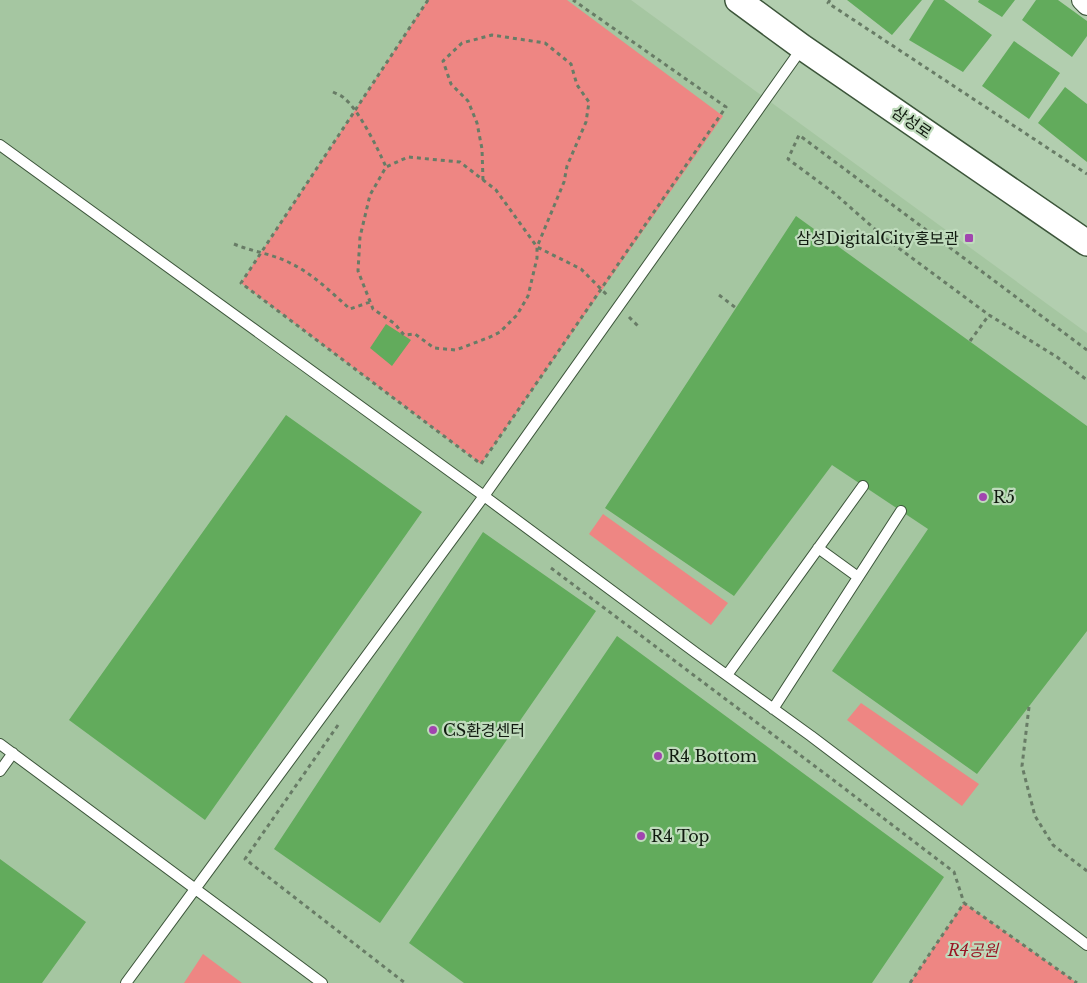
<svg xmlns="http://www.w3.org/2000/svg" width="1087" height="983" viewBox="0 0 1087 983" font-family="'Libre Baskerville','Noto Sans KR',serif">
	<rect width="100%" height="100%" fill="#b2ceaf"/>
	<path fill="#a5c6a1" d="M0,0h631l456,333v650h-1087z"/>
	<path fill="#ee8683" d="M428,0h139l156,116 -242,348 -240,-181z
		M603,514l125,89 -17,22 -122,-91z
		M861,703l118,81 -17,22 -115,-86z
		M964,903l113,80h-167z
		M203,954l39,29h-58z"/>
	<path fill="#62ab5c" d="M847,0h75l-30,35z
		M934,0h10l48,35 -29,37 -54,-32z
		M979,0h36l-13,17 -24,-15z
		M1036,0h22l29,21v15l-15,21 -50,-37z
		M1014,41l46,32 -31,46 -47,-33z
		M1065,87l22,17v58l-49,-39z
		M796,216l291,210v205l-110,143 -145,-103 96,-142 -96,-64 -98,131 -129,-88z
		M386,324l25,16 -19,26 -22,-18z
		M286,415l136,97 -217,308 -136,-100z
		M483,532l113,79 -216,312 -106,-74z
		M617,636l327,241 -72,106h-408l-55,-40z
		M0,859l86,63 -44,61h-42z"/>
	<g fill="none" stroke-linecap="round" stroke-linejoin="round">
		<g stroke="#3c553a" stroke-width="12">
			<path id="service" d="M0,145l484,351 212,157 115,83 276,209
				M818,548l40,29
				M727,675l136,-189
				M773,709l128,-198
				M0,744l322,239
				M0,771l13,-18
				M126,983l358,-487 318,-448"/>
		</g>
		<g stroke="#3c553a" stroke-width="22">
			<path id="minor" d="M1082,0l5,5"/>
		</g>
		<g stroke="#3c553a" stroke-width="28">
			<path id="tertiary" d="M738,0l64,47 285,196"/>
		</g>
		<path stroke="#687c66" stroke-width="3" stroke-dasharray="4 4" stroke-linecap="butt" d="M428,0l-187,283 240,181 245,-357 -153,-107
			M830,0l-2,3 259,171
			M333,92c4,2 8,3 11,6 15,12 34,51 42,69
			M483,180l-1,-31 -5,-26 -9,-22 -17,-17 -8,-23 19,-18 30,-8 53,8 26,21 6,21 12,17 -3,20 -19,44 -3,16 -27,65v11l-9,38 -11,19 -17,17 -10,5 -34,13 -22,-2 -19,-14 -11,1 -9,-11 -22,-15 -15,-38 2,-34 10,-42 16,-28 22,-10 52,5 36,28 41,57 44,22 26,26
			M234,244c19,8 40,10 58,20 21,10 40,29 58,45l20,-7
			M719,295l17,13
			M629,317l10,10
			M970,341l19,-26
			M1087,350l-288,-215 -11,24 46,34 51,45 104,77 68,42 30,23
			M551,568l281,211 122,93 10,31
			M1029,707l-7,59 13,50 18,29 34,26
			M338,725l-93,134 160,124
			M910,983l54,-80 113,80"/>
		<use href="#service" stroke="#fff" stroke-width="10"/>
		<use href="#minor" stroke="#fff" stroke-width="20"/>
		<use href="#tertiary" stroke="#fff" stroke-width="25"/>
	</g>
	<g fill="#a145af" stroke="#bfdbbc" stroke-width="2">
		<rect x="964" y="233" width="10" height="10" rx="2.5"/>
		<circle cx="983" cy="497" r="5"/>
		<circle cx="433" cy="730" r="5"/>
		<circle cx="658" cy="756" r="5"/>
		<circle cx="641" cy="836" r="5"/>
	</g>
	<g text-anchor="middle" stroke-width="4.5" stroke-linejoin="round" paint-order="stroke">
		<g font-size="16" fill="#101a0f" stroke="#bfdbbc">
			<text transform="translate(912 122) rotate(34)" y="6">삼성로</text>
		</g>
		<g font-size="16" fill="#101a0f" stroke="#bfdbbc" text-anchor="start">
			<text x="959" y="244" text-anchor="end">삼성DigitalCity홍보관</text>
			<text x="993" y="503">R5</text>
			<text x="443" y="736">CS환경센터</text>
			<text x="668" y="762">R4 Bottom</text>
			<text x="651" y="842">R4 Top</text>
		</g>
		<g font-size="16" font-style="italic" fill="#9a1625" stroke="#bfdbbc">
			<text x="973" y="956">R4공원</text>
		</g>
	</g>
</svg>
